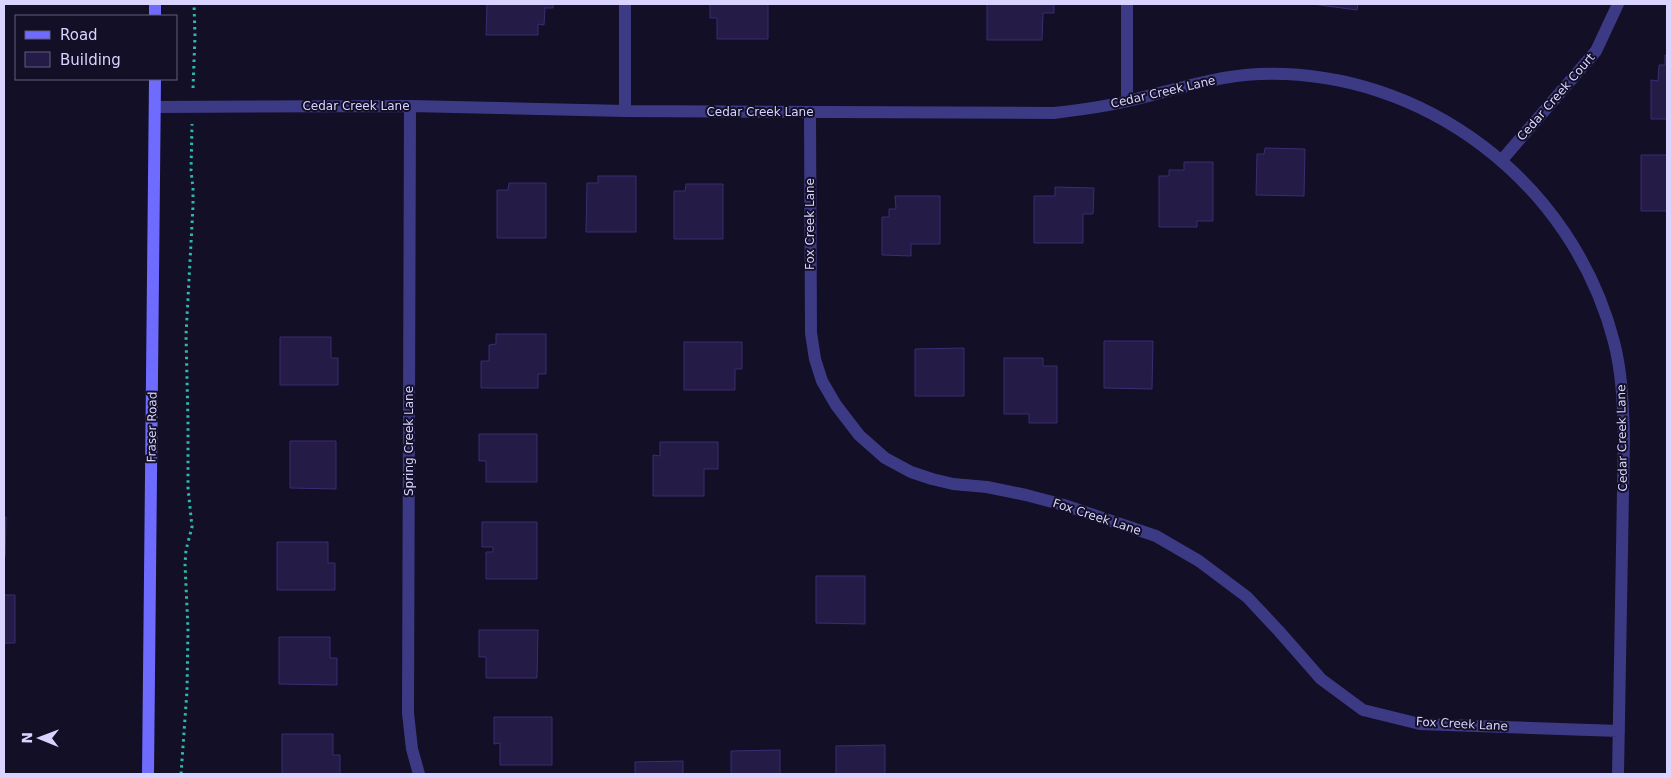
<svg xmlns="http://www.w3.org/2000/svg" width="1671" height="778" viewBox="0 0 1671 778" font-family="'DejaVu Sans',sans-serif">
	<rect width="100%" height="100%" fill="#130f26"/>
	<path fill="#241b47" stroke="#3b2d73" d="M487,4h66v4h-8l-1,17 -6,-1v11h-52z
		M710,4h58v35h-51v-21h-7z
		M987,4h67v9h-11l-1,27h-55z
		M1312,4h46l-1,6z
		M1665,55h2v64h-16v-39l7,1 1,-16h6z
		M1265,148l40,1 -1,47 -48,-1 1,-41h7z
		M1641,155h26v56h-26z
		M1184,162h29v59h-16v6h-38v-51h10v-6h15z
		M598,176h38v56h-50l1,-49h11z
		M509,183h37v55h-49v-48h11z
		M686,184h37v55h-49v-48h11z
		M1055,187l39,1 -1,26h-10v29h-49v-47h21z
		M895,196h45v48h-29v12l-29,-1v-38h7v-8h7z
		M496,334h50v40h-8v14h-57v-27h8v-16l7,-1z
		M280,337h51v21h7v27h-58z
		M1104,341h49l-1,48 -48,-1z
		M684,342h58v27h-7v21h-51z
		M964,348v48h-49v-47z
		M1004,358h39v8h14v57h-28v-9h-25z
		M479,434h58v48h-51v-21h-7z
		M290,441h46v48l-46,-1z
		M660,442h58v27h-14v27h-51v-41l7,1z
		M4,517h2l-1,40h-1z
		M482,522h55v57h-51v-27h7v-5h-11z
		M277,542h51v21h7v27h-58z
		M816,576h49v48l-49,-1z
		M4,595h11v48h-11z
		M479,630h59l-1,48h-51v-21h-7z
		M279,637h51v21h7v27l-58,-1z
		M494,717h58v48h-52v-22l-6,1z
		M282,734h51v21h7v19h-58z
		M885,745v29h-49v-28z
		M780,750v24h-49v-23z
		M683,761v13h-48v-12z"/>
	<g fill="none" stroke-linecap="round" stroke-linejoin="round">
		<path stroke="#2fb8b0" stroke-width="3" stroke-dasharray="2.5 4" stroke-linecap="butt" d="M193,88l2,-52 -1,-32
			M181,774l6,-83 1,-62 -3,-65 1,-14 6,-23 -4,-39v-67l-2,-86 7,-129v-18l-2,-17 1,-47"/>
		<path stroke="#3d3a85" stroke-width="12" d="M1127,101v-97
			M410,106l-2,607 4,36 7,25
			M155,107l255,-1 215,5 429,2c25,-3 50,-6 74,-12 43,-10 86,-25 131,-27 165,-6 314,109 355,268 8,31 9,63 10,94l-6,338
			M625,111v-107
			M810,112l1,221 4,26 7,22 14,24 23,30 26,23 26,14 21,7 21,5 34,3 39,8 38,10 92,31 43,25 48,36 31,33 43,49 42,31 57,14 199,7
			M1501,161l95,-110 22,-47"/>
		<path stroke="#6f6bff" stroke-width="12" d="M155,16v-12
			M148,774l7,-695"/>
	</g>
	<g text-anchor="middle" stroke-width="4" stroke-linejoin="round" paint-order="stroke">
		<g font-size="12" fill="#d9d4ff" stroke="#130f26">
			<text transform="translate(1163 92) rotate(-13)" y="4">Cedar Creek Lane</text>
			<text transform="translate(1556 97) rotate(-49)" y="4">Cedar Creek Court</text>
			<text x="356" y="110">Cedar Creek Lane</text>
			<text x="760" y="116">Cedar Creek Lane</text>
			<text transform="translate(810 224) rotate(-90)" y="4">Fox Creek Lane</text>
			<text transform="translate(152 427) rotate(-89)" y="4">Fraser Road</text>
			<text transform="translate(1622 438) rotate(-91)" y="4">Cedar Creek Lane</text>
			<text transform="translate(409 441) rotate(-90)" y="4">Spring Creek Lane</text>
			<text transform="translate(1097 517) rotate(18)" y="4">Fox Creek Lane</text>
			<text transform="translate(1462 724) rotate(3)" y="4">Fox Creek Lane</text>
		</g>
	</g>
	<rect width="1671" height="778" fill="none" stroke="#d9d4ff" stroke-width="10"/>
	<rect x="15" y="15" width="162" height="65" fill="#130f26" stroke="#625e7d"/>
	<rect x="25" y="31" width="25" height="8" fill="#6f6bff" stroke="#625e7d"/>
	<text x="60" y="40" font-size="15" fill="#d9d4ff">Road</text>
	<rect x="25" y="52" width="25" height="15" fill="#241b47" stroke="#625e7d"/>
	<text x="60" y="65" font-size="15" fill="#d9d4ff">Building</text>
	<g transform="translate(40 738) rotate(271)" stroke="#130f26" stroke-width="4" paint-order="stroke">
	<path d="M0-4L9 19L0 12L-9 19Z" fill="#d9d4ff"/>
	<text y="-8" font-size="14" font-weight="bold" text-anchor="middle" fill="#d9d4ff">N</text>
	</g>
</svg>
